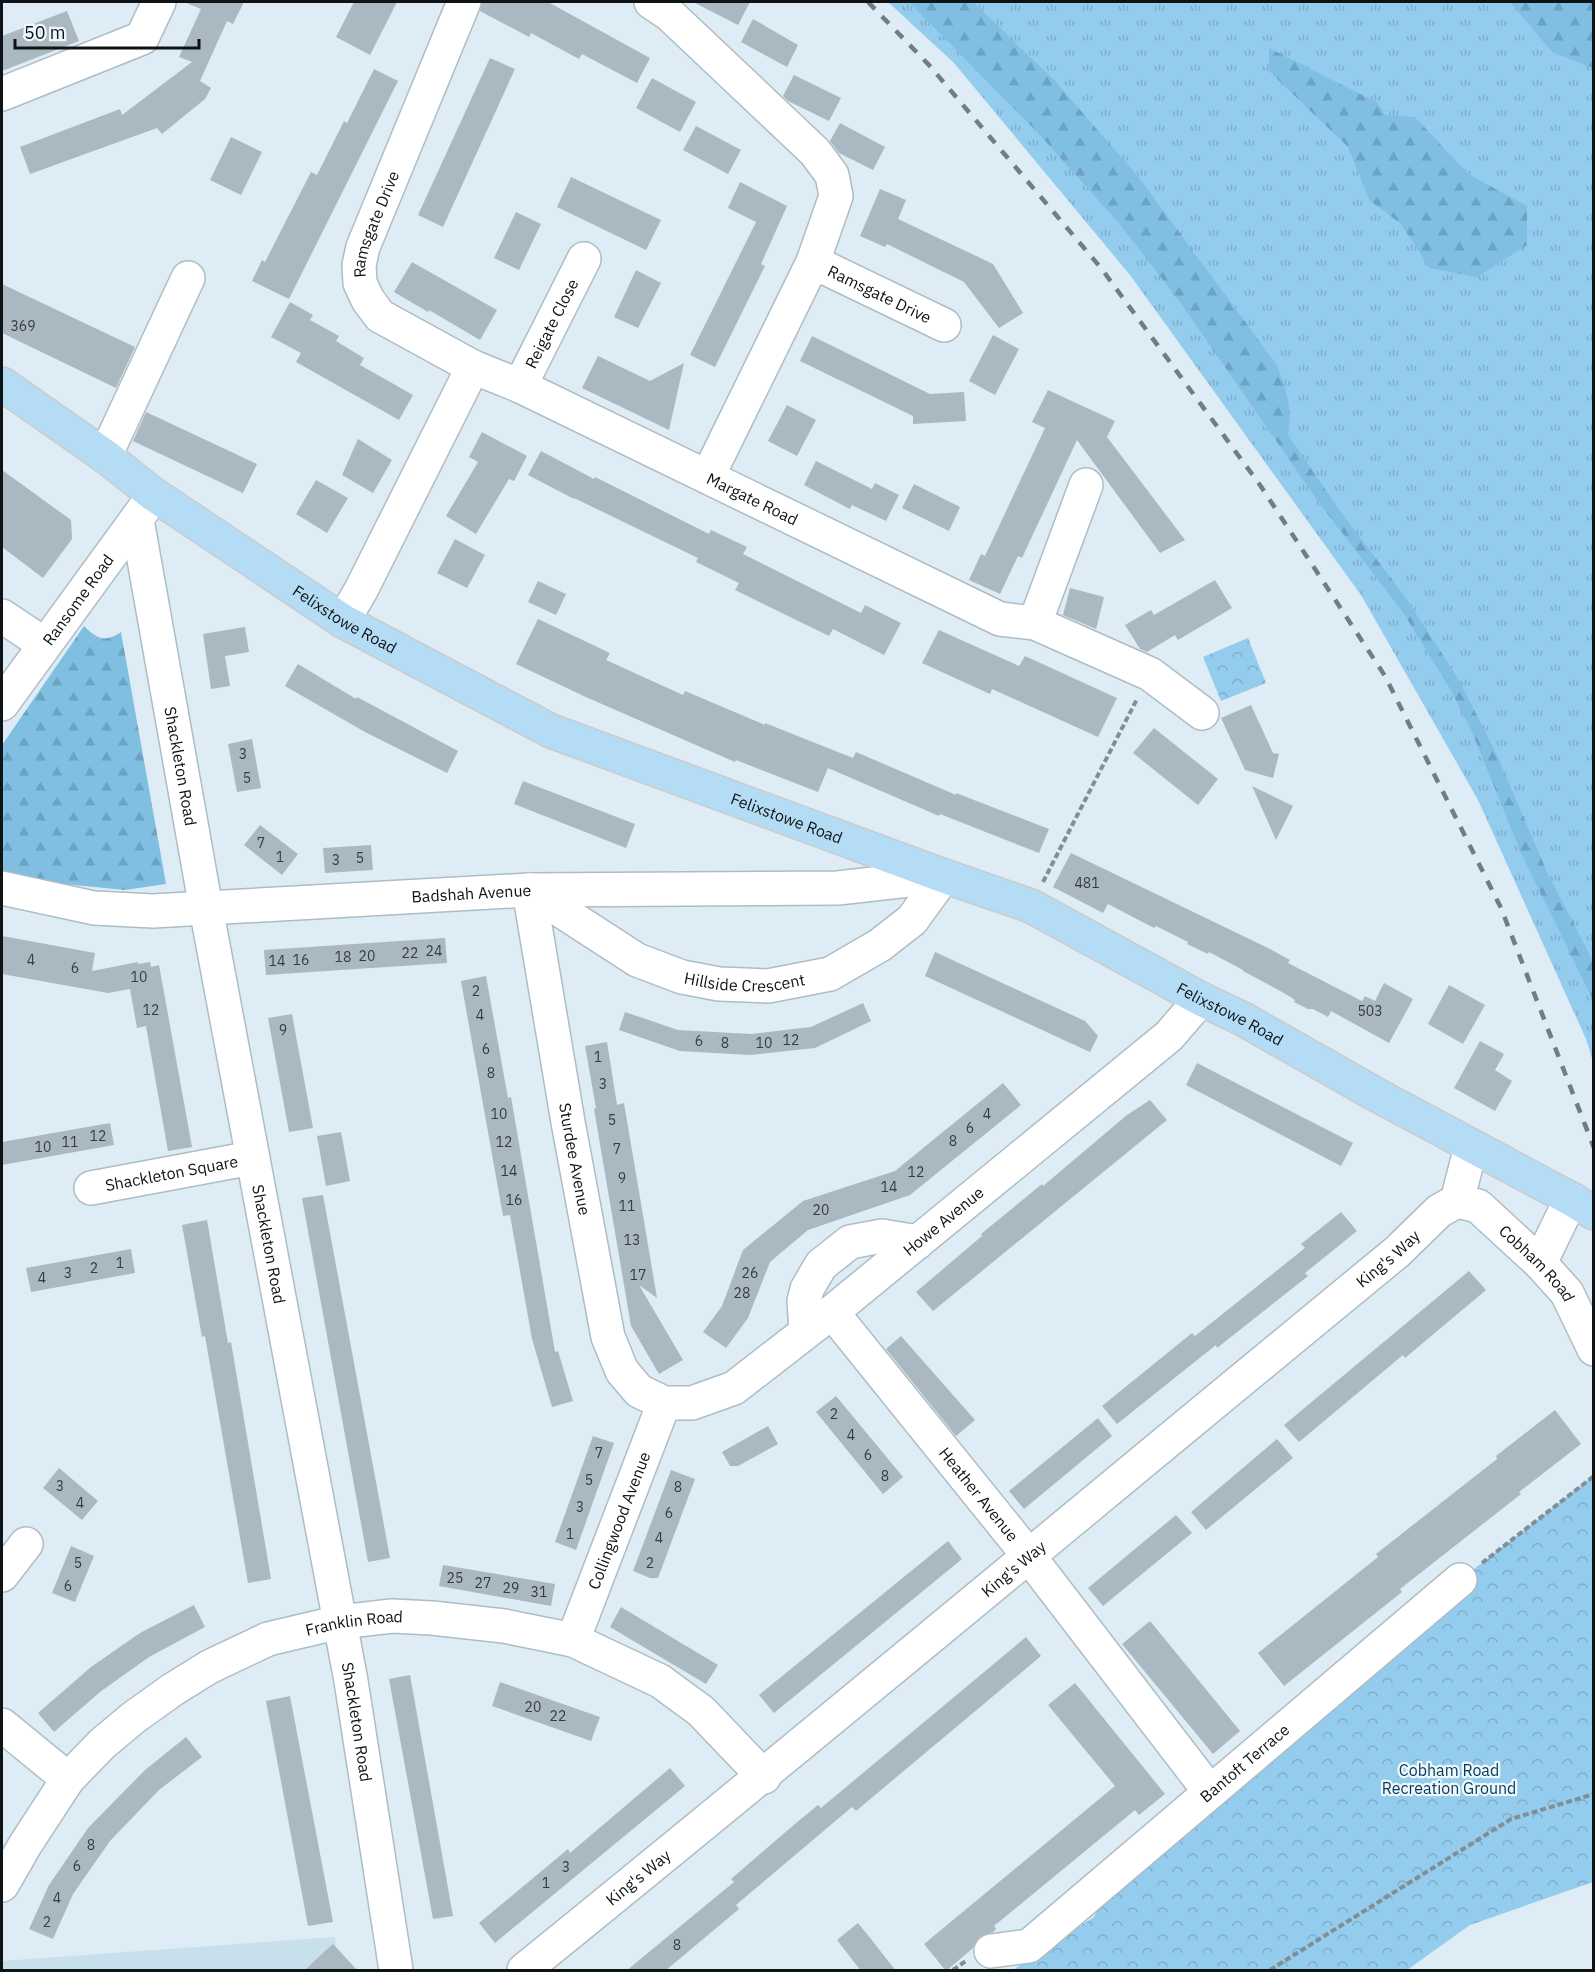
<svg xmlns="http://www.w3.org/2000/svg" width="1595" height="1972" viewBox="0 0 1595 1972" font-family="'IBM Plex Sans',sans-serif">
	<defs>
		<pattern id="grass-tufts" width="24" height="20" patternUnits="userSpaceOnUse" patternTransform="scale(1.5)"><rect width="24" height="20" fill="#94ccee"/><path d="M3 7l-1-3M5 7V3M7 7l1-3M15 17l-1-3M17 17v-4M19 17l1-3" fill="none" stroke="#7eaecb"/></pattern>
		<pattern id="forest-firs" width="22" height="20" patternUnits="userSpaceOnUse" patternTransform="scale(1.5)"><rect width="22" height="20" fill="#80bee2"/><path d="M5 1l3.5 6h-7zM16 11l3.5 6h-7z" fill="#6da2c1"/></pattern>
		<pattern id="park-crowns" width="20" height="18" patternUnits="userSpaceOnUse" patternTransform="scale(1.5)"><rect width="20" height="18" fill="#94ccee"/><path d="M2 6a3 3 0 1 1 6 0M12 15a3 3 0 1 1 6 0" fill="none" stroke="#7eaecb"/></pattern>
	</defs>
	<rect width="100%" height="100%" fill="#ddecf5"/>
	<path fill="#c8dfec" d="M335,1937l3,33h-336v-9z"/>
	<path fill="url(#grass-tufts)" d="M888,2h705v1059l-7,-22 -108,-239 -117,-205 -231,-320 -176,-212z"/>
	<path fill="url(#forest-firs)" d="M909,2h64l82,79 85,98 136,185c10,22 17,46 12,71l50,73 68,90 53,82 37,73 51,119 46,89v39l-72,-147 -49,-121 -23,-45 -47,-76 -85,-111 -137,-198 -62,-80 -82,-91z
		M1510,2h83v66l-41,-16z
		M1269,48l109,55 7,12 30,2 53,57 59,32v39l-50,32 -47,-9 -30,-45 -30,-22 -22,-54 -79,-76z
		M84,626c13,13 21,17 37,6l45,252 -41,6 -81,-8 -42,-10v-127z"/>
	<path fill="url(#park-crowns)" d="M1248,638l18,45 -45,18 -18,-44z
		M1593,1476v406l-123,43 -63,45h-394l81,-53 12,-27 354,-310z"/>
	<path fill="#aab8c1" d="M184,2h60l-11,22 -6,-3 -27,60 11,7 -6,11 -43,35 -5,-6 -127,46 -10,-27 100,-38 2,6 70,-53 -13,-5 22,-48z
		M354,2h43l-27,53 -34,-18z
		M482,2h66l102,56 -13,25 -55,-29 -3,5 -48,-26 -2,4 -49,-26z
		M693,2h57l-12,23z
		M67,11l12,30 -77,30v-35z
		M753,19l45,26 -11,22 -46,-25z
		M490,58l25,11 -72,158 -25,-12z
		M374,69l24,12 -109,218 -37,-18 10,-21 3,2 46,-90 6,3 27,-54 3,2z
		M794,75l47,23 -12,23 -41,-20 -5,-5z
		M652,78l44,24 -16,30 -44,-24z
		M840,123l45,24 -12,23 -34,-17 -9,-12z
		M696,126l45,24 -13,24 -45,-24z
		M231,137l31,15 -21,43 -31,-15z
		M571,177l90,43 -15,30 -89,-43z
		M740,182l47,24 -26,58 4,2 -50,101 -25,-12 66,-133 -28,-14z
		M880,189l26,11 -8,19 95,45 30,49 -24,15 -35,-46 -77,-38 -2,3 -25,-11z
		M516,212l25,12 -22,46 -25,-12z
		M412,262l85,48 -17,30 -51,-30 -1,2 -34,-20z
		M636,270l25,13 -23,45 -24,-11z
		M2,284l133,63 -19,41 -114,-55z
		M290,302l23,13 -3,5 29,16 -3,5 28,17 -4,7 53,30 -14,25 -103,-58 5,-9 -30,-16z
		M993,335l26,14 -24,46 -26,-14z
		M812,336l118,58 34,-2 2,29 -53,3v-8l-113,-55z
		M598,356l52,25 34,-18 -15,67 -87,-42z
		M1048,390l67,31 -8,16 78,103 -25,13 -83,-113 -55,118 -4,-2 -18,38 -31,-14 12,-26 4,2 60,-128 -13,-6z
		M787,405l29,15 -19,36 -29,-15z
		M146,412l111,52 -14,29 -110,-52z
		M482,432l45,24 -13,25 -5,-2 -33,55 -30,-18 32,-54 -9,-5z
		M358,439l34,21 -19,33 -31,-18z
		M541,451l53,28 1,-2 114,57 2,-4 36,17 -4,7 118,59 4,-8 36,18 -17,32 -51,-26 -4,7 -94,-46 4,-7 -43,-21 2,-4 -124,-60v1l-46,-24z
		M816,461l56,28 3,-6 24,12 -13,26 -34,-16 -2,4 -46,-24z
		M2,470l69,50 1,19 -29,39 -41,-31z
		M316,480l32,18 -21,35 -31,-19z
		M914,484l46,23 -11,24 -47,-23z
		M455,539l30,16 -18,33 -30,-15z
		M1215,580l17,28 -54,32 -3,-5 -28,17 -7,-3 -15,-24 26,-15 3,5z
		M538,581l28,13 -10,21 -28,-13z
		M1070,588l34,9 -8,32 -33,-14z
		M538,619l72,34 -4,7 77,35 2,-4 80,34v-2l88,35 3,-6 100,43v-2l93,36 -10,24 -99,-39 -1,2 -111,-48 -10,24 -82,-32 -1,2 -147,-64 -72,-34z
		M245,627l4,25 -24,4 5,30 -19,3 -8,-55z
		M939,630l80,36 6,-10 92,42 -19,39 -106,-48 -2,5 -68,-31z
		M298,664l58,35 1,-2 101,54 -11,22 -82,-41 -80,-46z
		M1251,705l22,48 6,1 -6,24 -28,-8 -24,-52z
		M1154,728l64,51 -20,26 -65,-52z
		M252,739l9,49 -24,4 -9,-48z
		M523,781l112,43 -9,24 -112,-44z
		M1252,786l41,20 -17,34z
		M260,825l38,29 -16,21 -38,-30z
		M371,845l2,25 -48,3 -2,-25z
		M1071,853l197,95 22,12 -2,3 74,38 3,-5 10,5 9,-18 29,16 -24,44 -58,-32 -3,6 -15,-8h-5l-14,-7 1,-2 -11,-7 -41,-22v-1l-34,-18 -1,2 -21,-10 1,-2 -32,-16 -2,2 -46,-24 -5,9 -50,-26z
		M2,936l93,17 -3,18 46,-9v2l12,-2 1,5 8,-2 33,182 -24,4 -22,-125 -9,2 -7,-39 -22,4 -106,-19z
		M445,938l2,25 -181,12 -2,-25z
		M935,952l150,69 13,15 -8,16 -165,-76z
		M486,976l22,122 3,-1 44,255 3,-1 15,50 -21,6 -20,-68 -22,-124 -7,1 -42,-235z
		M1449,985l36,20 -22,39 -35,-20z
		M863,1003l8,18 -56,27 -65,7 -70,-4 -61,-21 6,-18 53,18 73,4 25,-3 35,-4z
		M292,1014l21,114 -24,4 -21,-114z
		M1480,1041l24,13 -9,16 17,11 -17,30 -41,-23z
		M607,1042l10,63 7,-2 33,195 -18,-13 44,75 -24,14 -28,-48 -37,-217 2,-1 -11,-62z
		M1197,1063l156,80 -12,23 -155,-81z
		M1003,1083l18,22 -111,90 -102,35 -38,32 -22,56 -22,30 -23,-16 19,-26 21,-56 60,-49 92,-30z
		M1150,1100l17,20 -234,191 -17,-19 66,-56 -1,-2 61,-50 1,2 84,-71z
		M110,1123l4,22 -112,20v-23z
		M341,1132l9,49 -24,5 -9,-50z
		M323,1195l67,363 -22,4 -66,-364z
		M1341,1212l16,19 -52,42 3,3 -91,72 -1,-3 -99,79 -15,-18 90,-73 3,3 110,-88 -4,-4z
		M207,1220l21,123 3,-1 40,237 -23,4 -43,-247 -3,1 -20,-112z
		M131,1249l4,24 -104,19 -5,-24z
		M1469,1271l17,19 -81,68 -2,-3 -104,87 -15,-17z
		M901,1336l74,84 -19,16 -70,-87z
		M836,1396l67,81 -20,17 -67,-82z
		M1555,1410l26,34 -62,48 2,2 -121,95 2,3 -118,94 -26,-33 120,-96 -2,-3 121,-95 -1,-3z
		M1098,1418l14,18 -88,73 -15,-18z
		M768,1426l10,18 -40,22h-8l-8,-14z
		M593,1436l21,7 -38,107 -21,-8z
		M1277,1439l16,19 -87,72 -15,-18z
		M59,1468l39,33 -16,19 -39,-32z
		M671,1470l24,9 -37,99h-8l-17,-7z
		M1176,1515l16,18 -89,73 -15,-18z
		M948,1541l14,18 -188,154 -15,-18z
		M71,1546l23,10 -19,46 -23,-9z
		M443,1565l112,19 -4,22 -112,-20z
		M194,1605l11,22 -56,30 -49,35 -46,40 -16,-19 53,-46 49,-34z
		M621,1607l97,58 -12,19 -96,-57z
		M1150,1621l90,110 -27,23 -91,-110z
		M1026,1637l15,19 -185,155 -4,-4 -116,98 3,4 -74,62h-39l108,-89 -3,-3 65,-56 22,-18 3,3z
		M410,1675l43,241 -20,3 -44,-240z
		M500,1682l100,35 -9,24 -99,-35z
		M1075,1683l90,111 -26,21 -4,-5 -141,116 2,3 -3,3 -14,5 -6,11 -27,23 -22,-27 191,-158 -67,-81z
		M290,1696l43,226 -25,4 -42,-225z
		M186,1737l16,20 -43,33 -49,51 -37,53 -20,45 -24,-10 20,-44 39,-57 57,-58z
		M670,1768l15,18 -190,157 -16,-20 89,-74 2,4z
		M858,1923l13,16 25,32h-35l-24,-31z
		M333,1944l25,27h-54l21,-20z"/>
	<g fill="none" stroke-linecap="round" stroke-linejoin="round">
		<g stroke="#aebcc5" stroke-width="36">
			<g id="minor">
				<path d="M651,2l18,12 146,138 17,23 4,21 -23,66 -105,214"/>
				<path d="M2,94l140,-56 17,-36"/>
				<path id="s1" d="M813,262l131,63"/>
				<path id="s2" d="M473,367l47,19 480,233 35,4 115,51 52,39"/>
				<path id="s3" d="M520,386l64,-127"/>
				<path d="M105,456l83,-178"/>
				<path id="s4" d="M137,520l69,388 145,773 45,289"/>
				<path d="M2,616l42,28"/>
				<path id="s5" d="M343,621l18,-31 112,-223 -93,-51 -12,-16 -8,-17 -1,-18 4,-18 101,-245"/>
				<path d="M1035,623l51,-138"/>
				<path id="s6" d="M2,704l142,-195"/>
				<path id="s7" d="M2,888l92,20 59,3 376,-21 309,-2 106,-12"/>
				<path id="s8" d="M529,890l39,232 40,215 14,34 17,20 25,12h28l42,-15 98,-76 337,-276 32,-37"/>
				<path id="s9" d="M529,890l108,70 45,17 37,7 49,2 62,-12 50,-29 32,-25 32,-44"/>
				<path id="s10" d="M91,1188l161,-30"/>
				<path id="s11" d="M1457,1201l21,5 62,57 27,30 27,56"/>
				<path d="M1540,1263l31,-64"/>
				<path id="s12" d="M832,1312l196,243 182,237"/>
				<path d="M806,1331l-2,-30 3,-12 14,-24 29,-23 32,-6 36,6"/>
				<path d="M2,1575l24,-31"/>
				<path id="s13" d="M573,1640l91,-237"/>
				<path d="M2,1725l66,54"/>
				<path id="s14" d="M2,1885l23,-40 43,-66 34,-35 31,-26 39,-28 37,-23 59,-28 72,-17 52,-6 40,2 72,8 69,14 87,41 41,30 63,66"/>
				<path id="s15" d="M991,1951l38,-5 431,-366"/>
				<path id="s16" d="M524,1970c293,-237 582,-479 873,-718l42,-41 18,-10 14,-54"/>
			</g>
		</g>
		<g stroke="#cacbcc" stroke-width="36">
			<g id="major">
				<path id="s17" d="M2,384l103,72 48,38 190,127 208,110 393,145 87,30 170,93 42,20 132,75 196,105 23,14"/>
			</g>
		</g>
		<path stroke="#838d94" stroke-width="4" stroke-dasharray="6 3" stroke-linecap="butt" d="M1043,882l94,-183
			M1482,1563l112,-87
			M953,1970l14,-10
			M1270,1970l241,-151 83,-25"/>
		<use href="#minor" stroke="#fff" stroke-width="33"/>
		<use href="#major" stroke="#b4ddf5" stroke-width="33"/>
		<path stroke="#727c82" stroke-width="4.5" stroke-dasharray="10 10" stroke-linecap="butt" d="M868,2l61,63 172,203 159,217 125,191 116,232 93,240"/>
	</g>
	<g text-anchor="middle" stroke-width="4.5" stroke-linejoin="round" paint-order="stroke">
		<g font-size="14" fill="#353c41">
			<text x="23" y="331">369</text>
			<text x="243" y="759">3</text>
			<text x="247" y="783">5</text>
			<text x="261" y="848">7</text>
			<text x="280" y="862">1</text>
			<text x="360" y="863">5</text>
			<text x="336" y="865">3</text>
			<text x="1087" y="888">481</text>
			<text x="434" y="956">24</text>
			<text x="410" y="958">22</text>
			<text x="367" y="961">20</text>
			<text x="343" y="962">18</text>
			<text x="31" y="965">4</text>
			<text x="301" y="965">16</text>
			<text x="277" y="966">14</text>
			<text x="75" y="973">6</text>
			<text x="139" y="982">10</text>
			<text x="476" y="996">2</text>
			<text x="151" y="1015">12</text>
			<text x="1370" y="1016">503</text>
			<text x="480" y="1020">4</text>
			<text x="283" y="1035">9</text>
			<text x="791" y="1045">12</text>
			<text x="699" y="1046">6</text>
			<text x="725" y="1048">8</text>
			<text x="764" y="1048">10</text>
			<text x="486" y="1054">6</text>
			<text x="598" y="1062">1</text>
			<text x="491" y="1078">8</text>
			<text x="603" y="1089">3</text>
			<text x="499" y="1119">10</text>
			<text x="987" y="1119">4</text>
			<text x="612" y="1125">5</text>
			<text x="970" y="1133">6</text>
			<text x="98" y="1141">12</text>
			<text x="953" y="1146">8</text>
			<text x="70" y="1147">11</text>
			<text x="504" y="1147">12</text>
			<text x="43" y="1152">10</text>
			<text x="617" y="1154">7</text>
			<text x="509" y="1176">14</text>
			<text x="916" y="1177">12</text>
			<text x="622" y="1183">9</text>
			<text x="889" y="1192">14</text>
			<text x="514" y="1205">16</text>
			<text x="627" y="1211">11</text>
			<text x="821" y="1215">20</text>
			<text x="632" y="1245">13</text>
			<text x="120" y="1268">1</text>
			<text x="94" y="1273">2</text>
			<text x="68" y="1278">3</text>
			<text x="750" y="1278">26</text>
			<text x="638" y="1280">17</text>
			<text x="42" y="1283">4</text>
			<text x="742" y="1298">28</text>
			<text x="834" y="1419">2</text>
			<text x="851" y="1440">4</text>
			<text x="599" y="1458">7</text>
			<text x="868" y="1460">6</text>
			<text x="885" y="1481">8</text>
			<text x="589" y="1485">5</text>
			<text x="60" y="1491">3</text>
			<text x="678" y="1492">8</text>
			<text x="80" y="1508">4</text>
			<text x="580" y="1512">3</text>
			<text x="669" y="1518">6</text>
			<text x="570" y="1539">1</text>
			<text x="659" y="1543">4</text>
			<text x="78" y="1568">5</text>
			<text x="650" y="1568">2</text>
			<text x="455" y="1583">25</text>
			<text x="483" y="1588">27</text>
			<text x="68" y="1591">6</text>
			<text x="511" y="1593">29</text>
			<text x="539" y="1597">31</text>
			<text x="533" y="1712">20</text>
			<text x="558" y="1721">22</text>
			<text x="91" y="1850">8</text>
			<text x="77" y="1871">6</text>
			<text x="566" y="1872">3</text>
			<text x="546" y="1888">1</text>
			<text x="57" y="1903">4</text>
			<text x="47" y="1927">2</text>
			<text x="677" y="1950">8</text>
		</g>
		<g font-size="16" fill="#0e1316" stroke="#eff8fe">
			<text dy="6" stroke="none"><textPath href="#s5" startOffset="492">Ramsgate Drive</textPath></text>
			<text dy="6" stroke="none"><textPath href="#s1" startOffset="74">Ramsgate Drive</textPath></text>
			<text dy="6" stroke="none"><textPath href="#s3" startOffset="70">Reigate Close</textPath></text>
			<text dy="6" stroke="none"><textPath href="#s2" startOffset="309">Margate Road</textPath></text>
			<text dy="6" stroke="none"><textPath href="#s6" startOffset="129">Ransome Road</textPath></text>
			<text dy="6" stroke="none"><textPath href="#s17" startOffset="416">Felixstowe Road</textPath></text>
			<text dy="6" stroke="none"><textPath href="#s4" startOffset="250">Shackleton Road</textPath></text>
			<text dy="6" stroke="none"><textPath href="#s17" startOffset="902">Felixstowe Road</textPath></text>
			<text dy="6" stroke="none"><textPath href="#s7" startOffset="472">Badshah Avenue</textPath></text>
			<text dy="6" stroke="none"><textPath href="#s9" startOffset="240">Hillside Crescent</textPath></text>
			<text dy="6" stroke="none"><textPath href="#s17" startOffset="1388">Felixstowe Road</textPath></text>
			<text dy="6" stroke="none"><textPath href="#s8" startOffset="273">Sturdee Avenue</textPath></text>
			<text dy="6" stroke="none"><textPath href="#s10" startOffset="82">Shackleton Square</textPath></text>
			<text dy="6" stroke="none"><textPath href="#s8" startOffset="885">Howe Avenue</textPath></text>
			<text dy="6" stroke="none"><textPath href="#s4" startOffset="736">Shackleton Road</textPath></text>
			<text dy="6" stroke="none"><textPath href="#s16" startOffset="1119">King's Way</textPath></text>
			<text dy="6" stroke="none"><textPath href="#s11" startOffset="104">Cobham Road</textPath></text>
			<text dy="6" stroke="none"><textPath href="#s12" startOffset="234">Heather Avenue</textPath></text>
			<text dy="6" stroke="none"><textPath href="#s13" startOffset="128">Collingwood Avenue</textPath></text>
			<text dy="6" stroke="none"><textPath href="#s16" startOffset="633">King's Way</textPath></text>
			<text dy="6" stroke="none"><textPath href="#s14" startOffset="459">Franklin Road</textPath></text>
			<text dy="6" stroke="none"><textPath href="#s4" startOffset="1222">Shackleton Road</textPath></text>
			<text dy="6" stroke="none"><textPath href="#s15" startOffset="321">Bantoft Terrace</textPath></text>
			<text dy="6" stroke="none"><textPath href="#s16" startOffset="147">King's Way</textPath></text>
		</g>
		<g font-size="16" fill="#063b53" stroke="#eff8fe">
			<text x="1449" y="1776">Cobham Road<tspan x="1449" dy="18">Recreation Ground</tspan></text>
		</g>
	</g>
	<rect width="1595" height="1972" fill="none" stroke="#0e1316" stroke-width="6"/>
	<path d="M15 39v9h184v-9" fill="none" stroke="#0e1316" stroke-width="3"/>
	<text x="24" y="39" font-size="18" fill="#0e1316" stroke="#eff8fe" stroke-width="4.5" paint-order="stroke">50 m</text>
</svg>
